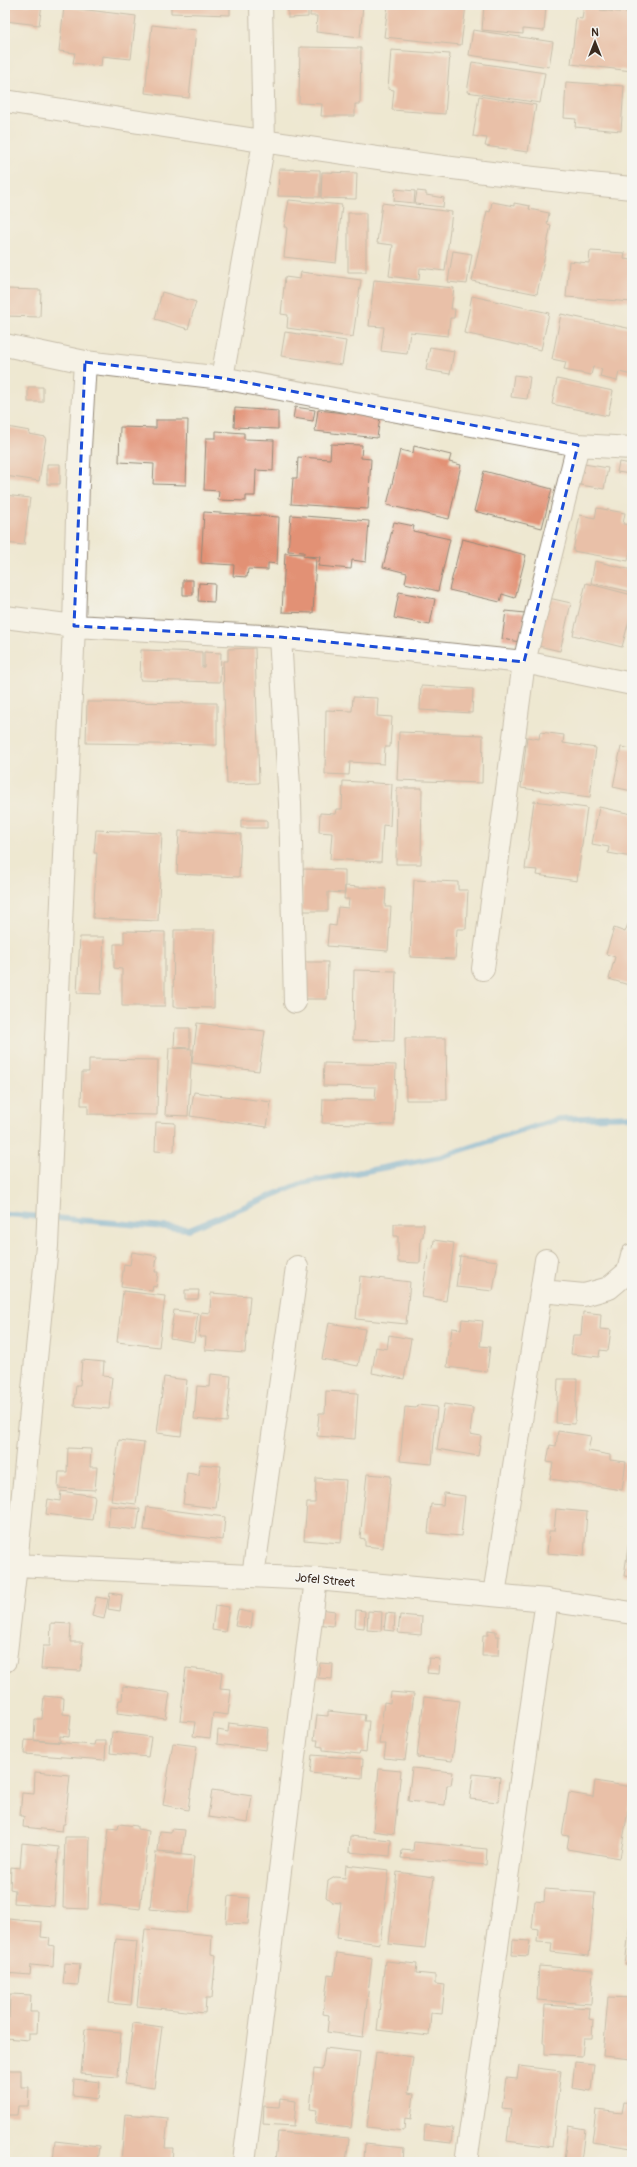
<svg xmlns="http://www.w3.org/2000/svg" width="637" height="2167" viewBox="0 0 637 2167" font-family="Pangolin,sans-serif">
	<rect width="100%" height="100%" fill="#f6f6f2"/>
	<filter id="ink" filterUnits="userSpaceOnUse"><feTurbulence type="fractalNoise" baseFrequency=".025" numOctaves="2"/><feDisplacementMap in="SourceGraphic" scale="8" xChannelSelector="R" yChannelSelector="G"/><feConvolveMatrix kernelMatrix="1 2 1 2 8 2 1 2 1" color-interpolation-filters="sRGB"/></filter>
	<filter id="wash" filterUnits="userSpaceOnUse"><feTurbulence type="fractalNoise" baseFrequency=".012" numOctaves="4" result="noise"/><feDisplacementMap in="SourceGraphic" scale="16" xChannelSelector="R" yChannelSelector="G"/><feGaussianBlur stdDeviation="0.9" result="paint"/><feColorMatrix in="noise" values="0 0 0 0 0 0 0 0 0 0 0 0 0 0 0 0 0 1.4 0 .05"/><feComposite in="paint" operator="in"/></filter>
	<g filter="url(#wash)">
		<rect width="100%" height="100%" fill="#eee8d1"/>
		<g fill="none" stroke-linecap="round" stroke-linejoin="round">
			<path stroke="#61a6d6" stroke-width="6" d="M5,1214l184,15 114,-46 137,-26 118,-38 74,-3"/>
		</g>
		<g id="blocks">
			<path fill="#e29175" d="M5,5h37l-3,20 -34,-4z
				M171,5h59v10l-59,-2z
				M288,5h20v12l-20,1z
				M311,5h52l-3,32 -44,-5 1,-16h-7z
				M388,5h78l-5,40 -77,-8z
				M484,5h62l-2,26 -21,-2v5l-41,-4z
				M584,5h17l-1,5 28,3v-3l4,1v60l-61,-7 5,-46 6,1z
				M64,7l72,9 -5,43 -29,-3 -1,10 -28,-3 2,-10 -16,-2z
				M152,25l44,5 -7,68 -44,-5z
				M473,30l80,12 -4,25 -80,-12z
				M300,47l61,1 -1,56h-5v12h-34l1,-12 -23,-1z
				M391,50l59,4 -5,60 -53,-4 2,-20 -6,-1z
				M472,62l73,11 -5,30 -73,-11z
				M566,82l58,4 -3,45 -46,-4 1,-8 -12,-1z
				M479,96l57,9 -8,47 -43,-6 2,-8 -14,-2z
				M279,169l41,1v27l-42,-1z
				M322,172l35,1 -1,26 -35,-1z
				M395,189l20,2 -1,12 -20,-2z
				M417,191l9,1v3l18,3 -1,9 -28,-3z
				M289,200l53,5 -6,58 -52,-6 3,-30h-3z
				M492,202l22,4v-3l16,3 -1,3 20,4 -2,11 4,1 -14,69 -65,-13 15,-70 3,1z
				M382,203l70,9 -7,59 -25,-3 -1,12 -30,-4 4,-31 -16,-2z
				M629,211h3v23l-4,-1z
				M348,213h18v59h-18z
				M453,251l19,3 -5,30 -19,-2z
				M590,251l35,2 -1,6 8,1v42l-66,-5 3,-36 20,2z
				M301,272l60,8 -8,57 -66,-9 1,-13 -7,-1 4,-37 15,2z
				M374,280l80,8 -3,21h4l-1,9h-4l-2,18 -38,-4 -3,22 -26,-3 3,-24 -15,-1z
				M5,289l36,1 -1,27 -35,-1z
				M162,292l34,10 -8,27 -33,-10z
				M472,296l77,17 -8,37 -77,-17z
				M561,314l71,15v46l-13,-3 -2,9 -17,-4 2,-8 -9,-2 -2,8 -27,-5 2,-8 -14,-3z
				M285,332l61,9 -4,24 -61,-9z
				M430,347l24,4 -4,23 -24,-4z
				M514,375l16,2 -3,22 -16,-2z
				M557,379l56,12 -5,25 -56,-12z
				M28,387h15v15h-15z
				M295,407l20,3 -2,11 -20,-3z
				M235,408l43,3v18l-44,-2z
				M318,410l62,7 -3,21 -62,-7z
				M156,420h32l-2,65 -33,-1 1,-20 -35,-2 1,-35 36,1z
				M7,427l23,4 -1,3 17,3 -7,44 -34,-5z
				M216,431l28,2v6l30,1 -1,31 -17,-1 -1,26h-9v5l-28,-1 1,-9 -15,-1 2,-52h10z
				M331,444l31,1 -1,13 10,1 -3,50 -77,-5 2,-26h4l1,-21 32,2z
				M414,446l37,9 -2,7 12,3 -12,54 -62,-14 13,-55 13,3z
				M619,462l13,2 -2,10 -13,-2z
				M47,464h13v20h-13z
				M584,464l24,4 -4,21 -29,-5z
				M484,471l68,18 -10,39 -68,-17z
				M5,495l25,3 -6,47 -19,-2z
				M597,508l28,5 -2,11 9,1v16l-4,20 -55,-10 7,-36 15,3z
				M204,512l75,5 -2,47 -9,-1v7l-20,-1 -1,8 -14,-1 1,-11 -33,-2z
				M291,515l78,6 -3,41 -14,-2 -1,9 -33,-3 2,-9 -17,-1 13,2 -3,55 -31,-1 3,-59 19,1v-2l-16,-1z
				M394,522l20,4 -1,5 37,8 -12,52 -33,-8 2,-10 -24,-6z
				M462,539l64,16 -11,43 -13,-4 -2,8 -51,-12z
				M595,561l37,9v22l-41,-9z
				M183,580h10v15h-10z
				M199,583l16,1 -1,18 -16,-1z
				M586,583l46,12v14l-10,38 -49,-12z
				M399,592l36,7 -5,26 -36,-7z
				M544,597l27,6 -11,48 -26,-6z
				M506,611l19,2 -4,29 -19,-3z
				M255,648l4,135 -32,1 -4,-123h5v-12z
				M141,650l61,2v15h2v-15l17,1 -1,29 -80,-2z
				M421,686l52,3 -1,24 -52,-3z
				M353,697l25,1 -1,18 15,1 -2,30h-5l-1,17 -34,-2 -1,13 -24,-1 1,-64 26,1z
				M87,702l130,1v42l-131,-2z
				M399,732l84,3 -1,48 -85,-3z
				M540,732l24,3 -1,8 33,5 -6,49 -69,-9 6,-51 12,2z
				M621,747l11,2v42l-19,-4z
				M343,781l49,3 -2,42 -7,-1 -2,37 -51,-3 2,-26 -13,-1 1,-19 15,1 1,-5h6z
				M397,788h25l-1,76h-25z
				M534,801l53,7 -10,73 -40,-6 1,-5 -13,-1z
				M599,807l33,7v43l-24,-4 1,-6 -17,-3z
				M241,820h26v8h-26z
				M96,830l66,3 -4,88 -65,-3 4,-65h-3z
				M179,831l62,3 -2,43 -62,-3z
				M303,869l42,1v23l-17,-1v19h-26z
				M414,880l44,2v8h10l-2,39h-9l-2,30 -45,-2z
				M345,886l41,3 -1,18h6l-3,44 -61,-5 2,-21 7,1 2,-19 10,1 1,-9h-5z
				M628,924l4,1v61l-23,-7 6,-22 -9,-3 8,-26 11,4z
				M174,930h41l-1,78 -41,-1z
				M124,931l41,1v74h-43v-37l-8,-1v-24h10z
				M80,937h24l-3,57 -24,-1z
				M305,962h23l-1,37h-23z
				M354,970l42,1 -2,70 -41,-1z
				M197,1023l68,8 -6,40 -67,-8z
				M175,1028h15v20l-16,-1z
				M405,1038h41l1,62h-41z
				M169,1048l23,1 -4,67 -23,-1z
				M89,1059l69,1 -1,55 -69,-1v-9h-7l1,-33h7z
				M324,1063l72,2 -2,60 -72,-2 1,-24 52,1 1,-13 -53,-1z
				M194,1092l77,10 -4,25 -77,-11z
				M156,1122l19,1 -1,29 -19,-1z
				M394,1224h30l-1,13h-2l-1,26 -22,-1v-26h-4z
				M434,1240l20,3 -8,58 -24,-4 7,-50 4,1z
				M132,1252l25,4 -2,16h3l-2,15 -3,-1 -1,5 -31,-4 3,-23 6,1z
				M460,1256l38,5 -5,30 -37,-4z
				M360,1276l50,6 -4,42 -50,-5z
				M185,1290h14l-1,9h-13z
				M123,1291l42,5 -6,51 -42,-5z
				M211,1293l39,3 -5,57 -40,-3 1,-13h-7l2,-25 9,1z
				M174,1310l24,3 -4,29 -24,-4z
				M583,1312l18,2 -1,15 11,1 -3,21 -8,-1 -1,7 -28,-3 2,-19h8z
				M462,1319l21,2 -3,25 10,1 -3,25 -40,-5 5,-39 9,1z
				M329,1323l36,6 -7,37 -36,-7z
				M389,1335l22,4 -7,40 -32,-6 4,-26 11,2z
				M82,1360l22,2 -1,14 9,1 -3,32 -35,-3 2,-21h4z
				M211,1374l20,2 -4,46 -33,-3 3,-33 13,1z
				M164,1377l23,3 -6,56 -24,-3z
				M558,1379h19l-2,45 -19,-1z
				M326,1391l32,2 -3,46 -38,-3 2,-23h6z
				M444,1404l29,4 -3,26 11,2 -3,20 -41,-7z
				M417,1405l20,2 -5,57 -32,-3 5,-54 11,1z
				M558,1431l33,5 -3,15 22,4v5l16,2 -4,28 -72,-11 3,-16 -6,-1 3,-17 6,1z
				M119,1440l25,3 -8,61 -25,-3z
				M68,1448l23,1 -1,18h7l-2,23 -37,-2 1,-16h8z
				M200,1464l21,2 -5,42 -33,-4 4,-31 12,2z
				M367,1474l24,2 -8,72 -18,-2v-7l-5,-1z
				M316,1478l30,2 -5,63 -37,-3 3,-37h8z
				M61,1491l34,5 -3,24 -46,-6 2,-15 12,2z
				M444,1493l21,3 -4,40 -33,-3 3,-29 12,1z
				M110,1506l30,3 -3,21 -29,-3z
				M147,1507l78,10 -2,23 -79,-10z
				M556,1509l31,3 -3,44 -37,-3 2,-22h5z
				M631,1526h1v51l-8,-1z
				M110,1593l12,2 -2,16 -12,-2z
				M96,1597l12,2 -4,20 -12,-3z
				M215,1605l14,2 -4,25 -13,-2z
				M319,1609l16,2 -2,15 -16,-2z
				M238,1610l15,3 -2,15 -16,-2z
				M356,1610l9,1 -1,17 -9,-1z
				M368,1611l14,1 -1,19 -14,-1z
				M386,1613l9,1 -1,17 -10,-1z
				M400,1615l22,2 -1,18 -23,-2z
				M51,1623l20,1 -1,18h13l-2,29 -40,-2 2,-23h7z
				M488,1630l8,1v5h3l-1,20h-16l1,-21h5z
				M429,1658l11,1 -1,15 -12,-1z
				M320,1663l13,1 -1,15 -14,-1z
				M186,1668l36,4 -2,17 11,1 -3,25 -15,-2 -3,25 -17,-2 2,-14 -15,-1z
				M123,1686l47,7 -4,26 -49,-6 2,-13h3z
				M391,1692l23,2 -9,66 -21,-2 2,-14h-7l5,-42 6,1z
				M44,1696l20,2 -1,16 8,1 -2,22 -9,-1v6l-26,-2 1,-21h7z
				M424,1697l36,4 -8,60 -35,-4z
				M328,1711l37,4 -1,6h5l-3,31 -6,-1 -1,3 -36,-4v-3l-6,-1 1,-6h-4l3,-25 11,1z
				M229,1723l39,5 -2,22 -49,-6 1,-14 10,2z
				M112,1732l39,5 -3,20 -38,-4z
				M25,1740l69,5 1,-4h11l-1,19 -81,-6z
				M173,1743l24,3 -9,64 -25,-5z
				M312,1755l51,4 -1,19 -52,-5z
				M412,1768l41,4 -2,13h-4l-2,20 -37,-4z
				M379,1769l22,2 -7,63 -21,-3z
				M35,1772l35,3 -5,49h-2l-1,7 -39,-4 1,-11h-4l2,-23 12,1z
				M473,1774l27,3 -2,25 -28,-3z
				M595,1781l37,6 -12,71 -53,-9 2,-13 -7,-1 7,-42 24,4z
				M212,1790l40,6 -4,27 -40,-6z
				M119,1824l18,2v3l12,2 -9,78 -40,-5 9,-76 9,1z
				M171,1829l14,1 -3,23 -24,-2 2,-20 11,1z
				M350,1836l41,4 -1,16 -41,-4z
				M65,1837h25l-2,72 -25,-1z
				M414,1842l73,7 -1,16 -85,-7 1,-8 11,1z
				M22,1843l37,4 -5,59 -40,-3 1,-13 -5,-1 1,-22 9,1z
				M156,1852l38,4 -5,57 -39,-4z
				M346,1865l43,5 -9,74 -43,-6 4,-35 -9,-1 -6,-5 2,-16 7,-4 10,1z
				M397,1872l37,5 -9,71 -36,-4z
				M545,1889l50,4 -6,63 -38,-4 1,-9 -15,-1 1,-13 -6,-1 3,-27 9,1z
				M228,1896l22,2 -2,26 -22,-1z
				M631,1914h1v52l-7,-1z
				M8,1919l34,3 -1,15 9,1 -1,7 5,1 -1,21 -22,-2 -1,10 -25,-2v-31z
				M145,1929l67,6 -1,19 5,1 -4,43h-6l-1,15 -68,-7z
				M116,1939l21,2 -6,64 -22,-2z
				M513,1940l17,1 -2,15 -16,-1z
				M337,1953l35,5 -9,79 -36,-5 2,-17 -6,-1 5,-39 6,1z
				M385,1961l32,3 -1,9 19,2v9l10,1 -3,29 -11,-1 -2,23 -52,-6z
				M65,1963l15,1 -2,21 -15,-1z
				M539,1966l54,4 -2,34 -54,-4z
				M10,1994l21,1 -1,17h8l-1,21h-8v7l-24,-2v-20h4z
				M608,1997l24,1v61l-29,-3z
				M545,2005l45,3 -1,11 4,1 -1,18h-8l-2,18 -37,-2v-11h-2z
				M133,2023l29,4 -8,61 -29,-4z
				M85,2029l36,3 -3,45 -37,-3z
				M325,2048l35,4 -9,76 -36,-4 2,-14 -7,-1 4,-40 8,1z
				M376,2052l37,5 -5,36 6,1 -3,25 -6,-1 -1,13 -37,-4z
				M575,2062l19,2 -3,27 -19,-3z
				M519,2066l42,5 -9,76 -45,-6 4,-32 -9,-1 4,-30 11,1z
				M5,2070h16v17h8l-1,19h-10l-1,9h-12z
				M74,2079l26,3 -2,17 -25,-3z
				M280,2099l16,2 -2,25 -31,-2 1,-18 15,1z
				M624,2102l8,1v45l-40,-6 4,-32 26,3z
				M125,2114l43,4 -3,30h8l-1,14h-51z
				M425,2125l28,3 -2,15 -27,-3z
				M568,2126l17,3 -4,33 -17,-1z
				M278,2132l71,6 -3,24h-71z
				M55,2141l44,5 -2,16h-44z
				M365,2144l39,4 -1,14h-39z"/>
		</g>
	</g>
	<g filter="url(#ink)">
		<use href="#blocks" fill-opacity="0" stroke="#948978" stroke-width="1"/>
		<g fill="none" stroke-linecap="round" stroke-linejoin="round">
			<g stroke="#948978" stroke-width="24">
				<path id="minor" d="M5,101c208,32 417,68 627,87
					M5,345l80,17 137,16 356,67 54,3
					M222,378l42,-236 -3,-137
					M5,617l69,9 206,11 244,25 108,22
					M280,637l10,166 5,199
					M483,969l41,-307 54,-217
					M541,1291l43,4 25,-7 19,-16 4,-17
					M16,1565l300,14 231,21 85,13
					M253,1576l44,-309
					M494,1595l52,-335
					M5,1661l11,-96 31,-319 27,-620 4,-144 7,-120
					M244,2162l72,-583
					M466,2162l81,-562"/>
			</g>
			<use href="#minor" stroke="#fff" stroke-width="22"/>
		</g>
	</g>
	<path d="M0 0H637V2167H0ZM85,362l137,16 356,67 -54,217 -244,-25 -206,-11z" fill="#eee8d1" fill-opacity=".55" fill-rule="evenodd"/>
	<path fill="none" stroke="#1d4ed8" stroke-width="3" stroke-dasharray="8 5" stroke-linejoin="round" d="M85,362l137,16 356,67 -54,217 -244,-25 -206,-11z"/>
	<g text-anchor="middle" stroke-width="3" stroke-linejoin="round" paint-order="stroke">
		<g font-size="12" fill="#3b2a1e" stroke="#f6f6f2">
			<text transform="translate(325 1580) rotate(5)" y="4">Jofel Street</text>
		</g>
	</g>
	<rect width="637" height="2167" fill="none" stroke="#f6f6f2" stroke-width="20"/>
	<g transform="translate(595 42)" stroke="#f6f6f2" stroke-width="3" paint-order="stroke">
	<path d="M0-3L7 15L0 10L-7 15Z" fill="#3b2a1e"/>
	<text y="-6" font-size="11" font-weight="bold" text-anchor="middle" fill="#3b2a1e">N</text>
	</g>
</svg>
